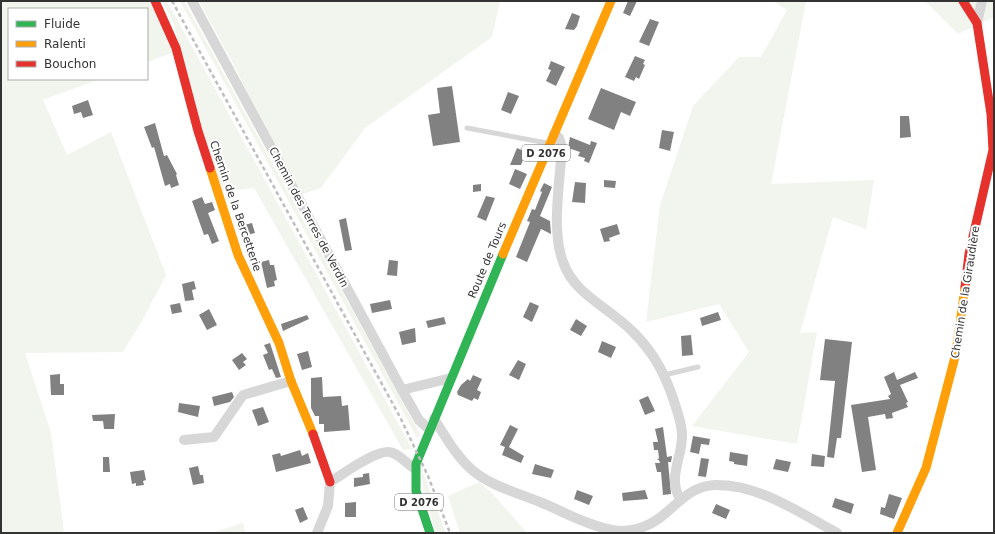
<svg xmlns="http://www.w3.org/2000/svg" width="995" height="534" viewBox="0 0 995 534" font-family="'DejaVu Sans',sans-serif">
	<rect width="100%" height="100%" fill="#fff"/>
	<path fill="#f1f5ed" d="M1,1h147l32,47 -7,-26 -11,-21h5l245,448 -9,1 -149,-262 -34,4 -40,-142 -33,12v-53h-138v70h90l-56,21 24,55 44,-23 55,143 -23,44 -20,33 -98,1 26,80 13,100h-63z
		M180,1h4l236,433 -3,4z
		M199,1h301l-8,36 -127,91 -44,60 -24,8 -63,-131z
		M773,1h33l-35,183 103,-4 -8,49 -33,-12 -33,116 17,-1 -20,112 -105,-18 57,-74 -30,-48 -73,18 14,-117 33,-99 46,-49h22l26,-47z
		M925,1h69v16l-36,17z
		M422,470l24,63h-10l-13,-41z
		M479,482l13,11 35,40h-67l-12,-37z
		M243,523l2,10h-34z"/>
	<path fill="#818181" d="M628,1h9l-7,15 -7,-3z
		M572,13l8,3 -3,10 -3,4 -9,-1z
		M650,19l9,3 -10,24 -10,-4z
		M635,56l10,4 -2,4 2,1 -6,14 -3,-2 -2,4 -9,-4z
		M551,61l14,6 -9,19 -10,-5 5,-11 -3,-1z
		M452,86l8,56 -27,4 -5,-31 12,-2 -3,-25z
		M601,88l35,14 -6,14 -9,-4 -7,18 -26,-11z
		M508,92l11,4 -8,18 -10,-4z
		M88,100l5,15 -10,3 -2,-6 -7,2 -2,-8z
		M900,116h9l2,21 -11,1z
		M155,123l9,33 3,-1 10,19 -1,1 3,10 -8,3 -1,-4 -5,2 -11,-39 -2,1 -8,-21z
		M662,130l12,2 -4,19 -11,-3z
		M570,137l20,8 1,-4 6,2 -8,20 -5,-2 1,-3 -7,-2 2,-4 -12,-4z
		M517,148l9,4 -5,13h-11z
		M515,169l12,5 -7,15 -11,-5z
		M604,180l12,1 -1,7 -11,-1z
		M575,182l11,1 -1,20 -13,-1z
		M544,183l8,4 -12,29 10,5 1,13 -10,-5 -14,33 -11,-5 14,-35 -3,-1 5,-12 3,1 7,-18 -2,-1z
		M481,184v7l-8,1v-7z
		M486,196l9,2 -9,23 -9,-4z
		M202,197l3,7 7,-2 3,8 -7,3 11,28 -7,3 -4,-10 -4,1 -12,-34z
		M346,218l6,32 -7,1 -6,-31z
		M252,223l3,10 -8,2 -3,-10z
		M617,224l3,10 -11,4 1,3 -6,1 -4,-13z
		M269,260l1,5h4l3,15 -3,1 1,5 -8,2 -6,-26z
		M389,260l9,1 -1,15 -10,-1z
		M194,281l2,8 -4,1 2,10 -9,1 -3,-17z
		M390,300l2,9 -20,4 -2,-9z
		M530,302l9,4 -7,16 -9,-5z
		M180,303l2,9 -10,2 -2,-9z
		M209,309l8,16 -10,5 -8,-15z
		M718,312l3,8 -19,6 -2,-8z
		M307,315l2,4 -26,12 -2,-7z
		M444,317l2,7 -18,4 -2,-7z
		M576,319l11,7 -6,10 -11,-6z
		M415,328l1,14 -14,3 -3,-13z
		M691,335l2,20 -11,1 -1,-20z
		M825,339l27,3 -11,96h-4l-3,20 -7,-1 8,-76 -15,-1z
		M602,341l14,6 -5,11 -13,-6z
		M270,343l11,34 -5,1 -4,-9 -3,1 -6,-15 5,-2 -4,-8z
		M308,351l4,16 -10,3 -5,-16z
		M242,353l5,6 -4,3 3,3 -7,5 -7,-10z
		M518,360l8,4 -7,16 -10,-5z
		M894,372l3,8 18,-8 3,6 -18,7 8,17 -2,1 2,4 -16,6 1,5 -7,1 -1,-5 -17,3 8,53 -14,2 -11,-67 39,-6 -2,-3 3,-2 -7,-17z
		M60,374v10h4v11h-13l-1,-20z
		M473,375l9,4 -5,11 4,2 -3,8 -4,-2 -2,3 -14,-6 -1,-3 4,-7 7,-6 2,2z
		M322,377l1,20 18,-1 1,10 6,-1 2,25 -26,2v-8h-5v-8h-4l-4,-8v-30z
		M232,392l2,5 -4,5 -16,4 -2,-9z
		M648,396l7,15 -10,4 -6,-15z
		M179,403l21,3 -2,11 -20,-5z
		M263,407l6,15 -11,4 -6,-16z
		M115,414l-1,15h-10l-1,-8h-10l-1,-6z
		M510,425l8,4 -9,18 15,9 -3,7 -19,-8 3,-8 -5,-2z
		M663,427l4,30 5,-1 -1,6h-3l3,32 -8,1 -2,-23h-4l-2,-9h5l-1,-3h-2l2,-2 -1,-8h-4l-1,-8h5l-3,-13z
		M693,436l17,3 -1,6 -8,-1 -2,10 -9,-2z
		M300,450l2,6 6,-3 3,10 -35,9 -4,-17 8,-2 1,3z
		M730,452l18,3 -1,11 -13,-2v-2l-5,-1z
		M812,454l13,2 -1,11 -13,-1z
		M103,457h6l1,15h-7z
		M701,458l8,1 -3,18 -8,-1z
		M776,459l15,3 -3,10 -15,-3z
		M535,464l19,6 -3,8 -19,-4z
		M198,466l2,9h3l1,8 -11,2 -4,-17z
		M144,470l2,10 -3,1 1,4 -8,1v-3l-4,1 -2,-12z
		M369,473l1,11 -16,3v-9l9,-1v-3z
		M577,490l16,6 -4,9 -15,-6z
		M645,490l3,9 -25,2 -1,-8z
		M889,494l13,4 -8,21 -14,-5 1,-7 4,1z
		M835,498l19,6 -3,10 -19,-7z
		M356,502v15h-11v-14z
		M716,504l14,6 -4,9 -14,-6z
		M303,507l5,12 -8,4 -5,-13z"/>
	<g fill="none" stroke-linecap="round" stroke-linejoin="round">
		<path stroke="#d7d7d7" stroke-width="5" d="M467,128l80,15
			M664,375l34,-8"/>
		<path stroke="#d7d7d7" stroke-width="10" d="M192,1l210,389 17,30 11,10
			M977,23l5,-22
			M554,134l5,4 3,9c-2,34 -11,83 1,115 11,32 45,45 68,68 13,12 26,30 33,46 6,12 18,46 18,58 1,23 -15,43 -2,65
			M402,390l49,-12
			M434,419c12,18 22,37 38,51 19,16 46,23 68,32 22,9 44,22 68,27 11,3 24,2 35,-2 27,-9 40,-41 72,-42 44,-1 85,28 122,48
			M184,440l30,-3 29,-42 48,-14
			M317,533l11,-27 2,-24c12,-7 50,-36 63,-29 8,3 14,11 22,16"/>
		<path stroke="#30b455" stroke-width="9" d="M430,533l-14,-42v-27l87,-210"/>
		<path stroke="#ff9f0a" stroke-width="9" d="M210,168l28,87 41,88 12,38 22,53
			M503,254l108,-253
			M897,533l29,-65 30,-115 9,-66"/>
		<path stroke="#e5322d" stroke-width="9" d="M155,1l21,47 22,83 12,37
			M963,1l14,22 14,91 2,36 -24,104 -4,33
			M313,434l17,48"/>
		<path stroke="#bebebe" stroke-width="2.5" stroke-dasharray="4 3" stroke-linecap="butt" d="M172,1l228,416 28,59 22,57"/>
	</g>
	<g text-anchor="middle" stroke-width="4" stroke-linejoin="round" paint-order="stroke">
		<g fill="#fff" stroke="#707070" stroke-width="1">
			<rect x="522" y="145" width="48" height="16" rx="3"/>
			<rect x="395" y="494" width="48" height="16" rx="3"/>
		</g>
		<g font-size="10" font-weight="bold" fill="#333">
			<text x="546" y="157">D 2076</text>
			<text x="419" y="506">D 2076</text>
		</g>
		<g font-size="11" fill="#333" stroke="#fff">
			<text transform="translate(236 206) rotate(71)" y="4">Chemin de la Bercetterie</text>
			<text transform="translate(309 217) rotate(62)" y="4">Chemin des Terres de Verdin</text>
			<text transform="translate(487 260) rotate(-67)" y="4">Route de Tours</text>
			<text transform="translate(965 292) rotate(-81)" y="4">Chemin de la Giraudière</text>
		</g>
	</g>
	<rect width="995" height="534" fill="none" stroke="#333333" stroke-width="4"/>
	<rect x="8" y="8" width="140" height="72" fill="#ffffff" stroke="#adadad"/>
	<rect x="16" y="21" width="20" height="6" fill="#30b455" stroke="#adadad"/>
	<text x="44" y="28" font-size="12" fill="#333333">Fluide</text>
	<rect x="16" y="41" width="20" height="6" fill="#ff9f0a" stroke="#adadad"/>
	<text x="44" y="48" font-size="12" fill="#333333">Ralenti</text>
	<rect x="16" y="61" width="20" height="6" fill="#e5322d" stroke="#adadad"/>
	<text x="44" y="68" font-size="12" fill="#333333">Bouchon</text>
</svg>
